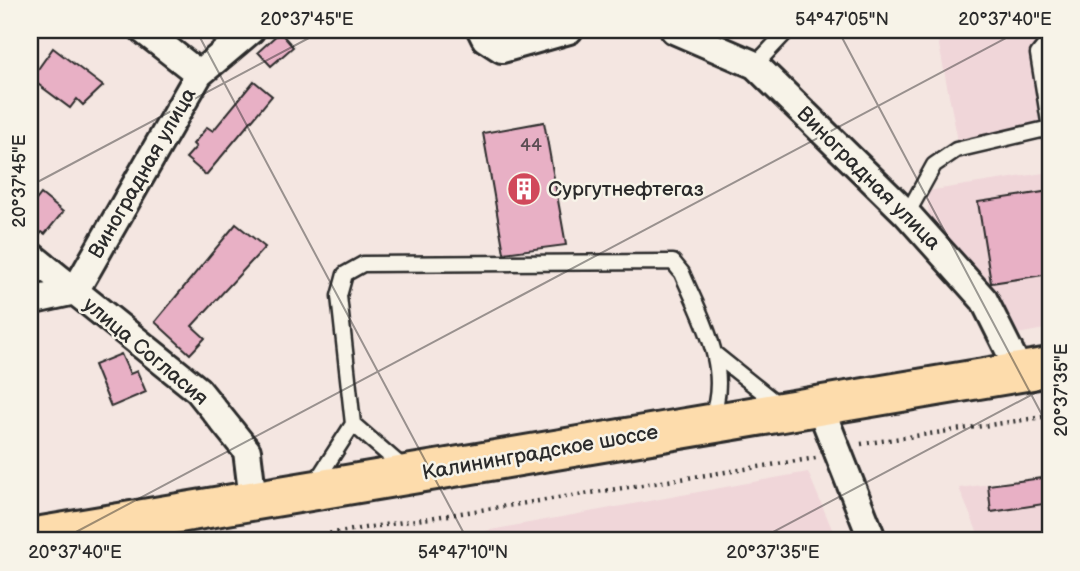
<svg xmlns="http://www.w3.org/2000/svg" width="1080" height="571" viewBox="0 0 1080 571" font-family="'Balsamiq Sans',sans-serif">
	<rect width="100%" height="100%" fill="#f4e6e1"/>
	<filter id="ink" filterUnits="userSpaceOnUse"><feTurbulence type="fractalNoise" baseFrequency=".0143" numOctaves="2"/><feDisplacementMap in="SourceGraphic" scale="14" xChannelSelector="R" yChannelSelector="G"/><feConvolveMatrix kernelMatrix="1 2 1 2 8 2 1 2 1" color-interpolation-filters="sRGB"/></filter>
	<g filter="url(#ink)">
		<path fill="#f0d6d9" d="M936,30h114v107l-1,-4 -90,13z
			M1050,172v156l-38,7 -83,-118 -2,-26z
			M808,472l29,69h-389l-1,-3z
			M1050,476v65h-69l-22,-53z"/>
		<path fill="#e8b0c5" stroke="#2b2b2b" stroke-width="2" d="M280,32l13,15 -22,19 -13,-14z
			M53,48l50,38 -20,19 -6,-6 -7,9 -39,-29z
			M254,81l18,15 -66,79 -20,-17 10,-11 -3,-3 14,-17 6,4z
			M544,122l22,123 -62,8 -21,-120z
			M1050,191v83l-59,9 -13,-81z
			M41,194l22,18 -18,22 -3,-2 -7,8h-5v-32z
			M236,224l29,23 -73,79 13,12 -15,16 -35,-32z
			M121,354l9,20 7,-3 9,21 -35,15 -17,-42z
			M1050,477v26l-59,9 -3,-27z"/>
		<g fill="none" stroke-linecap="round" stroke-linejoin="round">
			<g stroke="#2b2b2b" stroke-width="19">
				<path id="service" d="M755,65l33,-35
					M907,214l27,-49 22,-15 94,-22 -12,-74 12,-15
					M715,354l65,52
					M353,424l52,45
					M315,483l38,-59 -14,-128 6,-22 18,-10 310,-2 9,11c19,45 50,96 29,146"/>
			</g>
			<g stroke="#2b2b2b" stroke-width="32">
				<path id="minor" d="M143,30l56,44
					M481,30l4,8 17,11 67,-19
					M674,30l81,35 152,149 77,86 36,72
					M30,255l168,135 49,61 6,49
					M30,301l45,-10 124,-217 52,-44
					M820,407l53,134"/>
			</g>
			<g stroke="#2b2b2b" stroke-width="44">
				<path id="primary" d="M30,538l1020,-171"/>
			</g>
			<path stroke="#2b2b2b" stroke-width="4.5" stroke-dasharray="2 5" stroke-linecap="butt" d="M861,444l189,-28
				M281,541l535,-83"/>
			<use href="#service" stroke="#f7f3e8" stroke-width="14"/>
			<use href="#minor" stroke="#f7f3e8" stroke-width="26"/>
			<use href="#primary" stroke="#fddcac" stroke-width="38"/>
		</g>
	</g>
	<path fill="none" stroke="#2b2b2b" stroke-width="2" stroke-opacity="0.45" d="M196,30l272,511M838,30l212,400M30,186l294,-156M59,541l962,-511M756,541l294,-156"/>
	<defs>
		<g id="building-disc" transform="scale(1.75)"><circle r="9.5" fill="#d1495b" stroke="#f7f3e8"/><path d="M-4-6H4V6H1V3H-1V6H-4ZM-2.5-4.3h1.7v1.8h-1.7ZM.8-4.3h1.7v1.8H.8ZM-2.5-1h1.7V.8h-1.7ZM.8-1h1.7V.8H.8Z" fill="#fff"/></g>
	</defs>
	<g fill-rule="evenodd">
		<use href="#building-disc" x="524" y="189"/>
	</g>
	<g text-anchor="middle" stroke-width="5" stroke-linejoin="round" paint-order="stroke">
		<g font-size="18" fill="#5a4c52">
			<text x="531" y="151">44</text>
		</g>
		<g font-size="21" fill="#2b2b2b" stroke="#f7f3e8">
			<text transform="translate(142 173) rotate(-60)" y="7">Виноградная улица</text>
			<text transform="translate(869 178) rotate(45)" y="7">Виноградная улица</text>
			<text transform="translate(146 351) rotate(40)" y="7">улица Согласия</text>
			<text transform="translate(540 452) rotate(-10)" y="7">Калининградское шоссе</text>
		</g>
		<g font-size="21" fill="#2b2b2b" stroke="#f7f3e8" text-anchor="start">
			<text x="548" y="196">Сургутнефтегаз</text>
		</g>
	</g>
	<rect width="1080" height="571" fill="none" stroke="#f7f3e8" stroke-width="77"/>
	<rect x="38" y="38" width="1004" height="494" fill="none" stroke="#2b2b2b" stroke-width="2.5"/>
	<g font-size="18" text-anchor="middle" fill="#2b2b2b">
		<text x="307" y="25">20°37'45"E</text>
		<text x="842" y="25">54°47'05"N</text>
		<text x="1005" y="25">20°37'40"E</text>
		<text transform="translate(19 181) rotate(-90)" y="6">20°37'45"E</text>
		<text transform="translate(1061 390) rotate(-90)" y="6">20°37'35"E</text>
		<text x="75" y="558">20°37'40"E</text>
		<text x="463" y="558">54°47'10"N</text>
		<text x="773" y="558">20°37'35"E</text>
	</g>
</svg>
